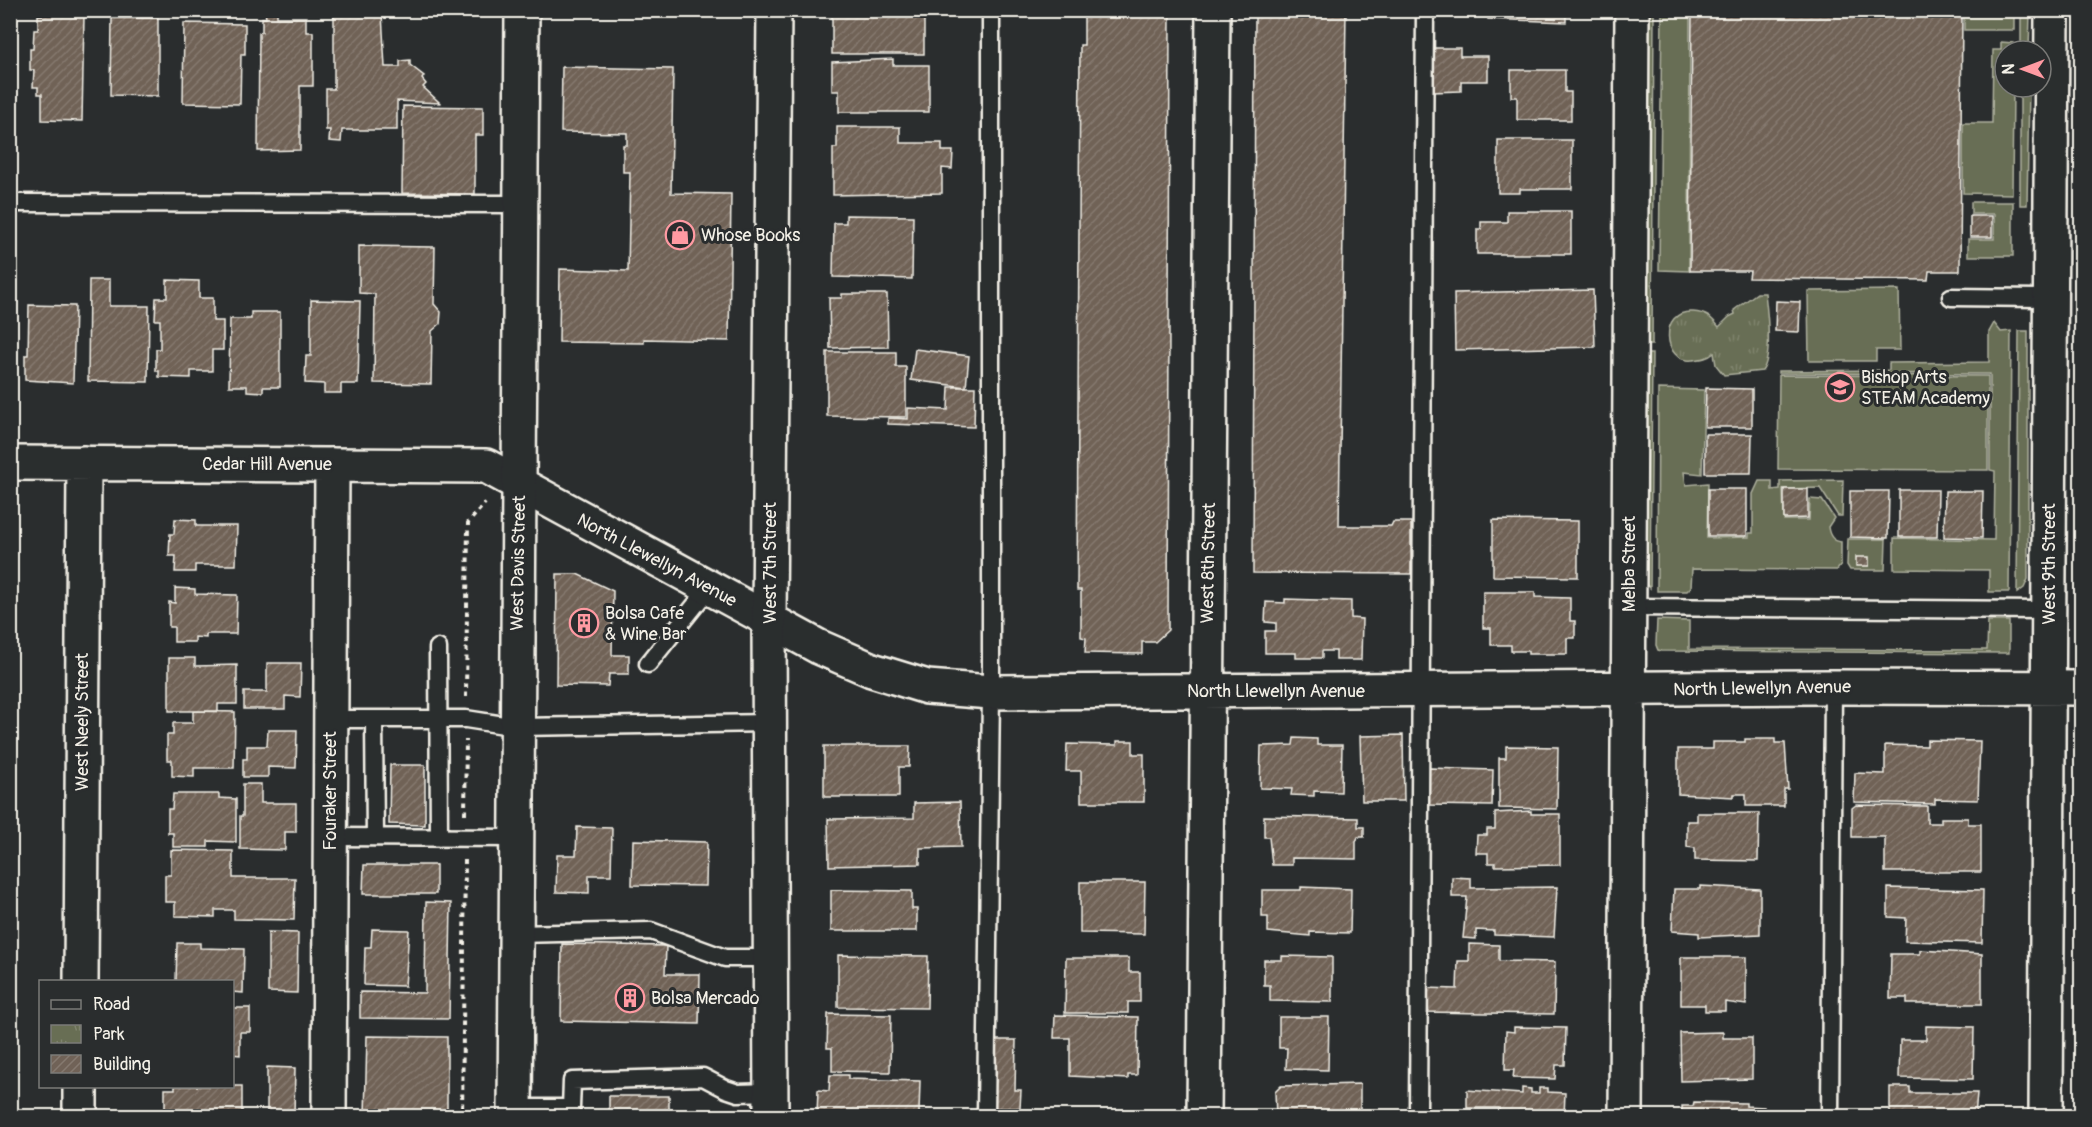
<svg xmlns="http://www.w3.org/2000/svg" width="2092" height="1127" viewBox="0 0 2092 1127" font-family="Pangolin,sans-serif">
	<defs>
		<pattern id="park-tufts" width="24" height="20" patternUnits="userSpaceOnUse" patternTransform="scale(1.5)"><rect width="24" height="20" fill="#686e54"/><path d="M3 7l-1-3M5 7V3M7 7l1-3M15 17l-1-3M17 17v-4M19 17l1-3" fill="none" stroke="#7e836d"/></pattern>
		<pattern id="building-hatch" width="6" height="6" patternUnits="userSpaceOnUse" patternTransform="scale(1.5)"><rect width="6" height="6" fill="#706257"/><path d="M-1 1l2-2M0 6l6-6M5 7l2-2" fill="none" stroke="#85796f"/></pattern>
	</defs>
	<rect width="100%" height="100%" fill="#2a2d2e"/>
	<filter id="ink" filterUnits="userSpaceOnUse"><feTurbulence type="fractalNoise" baseFrequency=".0167" numOctaves="2"/><feDisplacementMap in="SourceGraphic" scale="12" xChannelSelector="R" yChannelSelector="G"/><feConvolveMatrix kernelMatrix="1 2 1 2 8 2 1 2 1" color-interpolation-filters="sRGB"/></filter>
	<g filter="url(#ink)">
		<path fill="#686e54" stroke="#aeb09e" stroke-width="1.5" d="M1654,10l-2,335h-5l2,-334z
			M1662,11h28l-1,260 -30,-1z
			M1964,11h50v19h-50z
			M2021,11h9l-1,40h-8z
			M2001,42l12,1v8h-8v36h8l-1,107 -49,-1v-70h29l1,-73h8z
			M2020,87h9l-2,118h-7z
			M1971,202h42v54h-45v-17h26v-25h-23z
			M1899,290l1,60h-24v11h-67l-1,-70z
			M1994,323l7,9 10,-1 -2,261h-20v-22l-95,-1v-31l100,2 1,-69 -5,-1v-96l-212,-1v-2l111,-1v-7l100,-1v-30z
			M2028,331v248l-4,9 -7,5 2,-262z
			M1647,354h5l-2,234 -4,-4z
			M1779,375l209,1v94l-210,-1z
			M1658,389l46,1 -2,84 -18,-2 2,13 22,-2 -1,55 42,-1v-4h4v-39l6,-13h13v9l8,-1v-8l63,-1 -1,36h-4l-18,-28 -37,1 1,31h25l1,-21 12,1 12,18 -6,9c1,8 4,14 13,15v23l-4,5 -145,-1 -1,18 -4,4h-30z
			M1848,539h38l-1,31h-35l-3,-5z
			M1657,620l32,1v28l298,1 1,-29h21v32l-347,-2 -4,-1 -2,-5z"/>
		<path fill="url(#park-tufts)" stroke="#aeb09e" stroke-width="1.5" d="M1757,293h8c2,18 8,64 -3,78l-38,4 -8,-10 -2,-12c-7,6 -13,6 -22,7 -29,4 -34,-51 1,-48 13,1 18,5 26,15l10,-10 6,-3 -1,-4z"/>
		<path fill="url(#building-hatch)" stroke="#f4f1e8" stroke-width="1.5" d="M832,10h92v44h-92z
			M1084,10h86l-2,620 -13,12h-13v12l-57,-1 1,-15 -5,-1v-47h-4l3,-545h4z
			M1255,10h91l-7,516h52l2,-4h18v52l-158,-1z
			M1488,10h78v12l-78,-3z
			M1692,10h270l-2,261h-31l-1,9 -179,-2 1,-7h-60z
			M265,11h12v6h29v15h7v54h-13v64l-42,1 1,-118 3,-1v-14h4z
			M334,14h48l3,53h15v-6l10,-1v5l14,11 -2,3 4,5 -3,3 17,16 -43,-2v29h-55l-1,12 -12,-1 1,-11h-4v-41h8z
			M38,15l46,1 -2,105 -40,-1v-26h-4v-7h-5l1,-17h-4v-21h3l1,-19h4z
			M112,18h46v78l-47,-1z
			M10,20h5l-1,100h-4z
			M184,23l61,1v30h-4l-1,50 -57,-1z
			M1432,48h28v8h28v25h-27v10l-29,1z
			M893,59v6h36v47h-90v-21h-7v-29z
			M562,67l111,2 -2,124 60,1 -2,147 -85,-2v4l-85,-1 1,-73 68,2 2,-99h-7v-27h4v-12l-66,-1z
			M1511,70h54v22h6v28h-54v-23h-6z
			M403,106l80,1v28h-8v59l-73,-1z
			M837,127h63v16h42v8h11l-1,18 -10,-1v25l-109,2v-47h4z
			M1498,140h74v49h-52v4h-22z
			M1507,211h64v43h-94v-25h4v-7h26z
			M846,215l67,1 -1,63 -79,-2 1,-54h12z
			M1970,216h22v21h-22z
			M359,246l76,1 -1,57 7,8 -1,12 -8,7 -1,53 -57,-1 1,-89 -16,-1z
			M89,280h20v26h40l-1,76 -60,-1z
			M167,280l32,1v17h14v23h10v29h-11v21h-21v7l-32,-1v-6h-3v-22h4v-29h-5l1,-22h11z
			M1593,290l2,57 -140,3 -1,-57z
			M842,294h45l1,53 -58,1 -1,-50h13z
			M311,300l49,1 -2,83h-17v9h-17v-9l-19,-1 1,-27h5z
			M1776,301l24,1 -1,30 -24,-1z
			M10,302h5v44h-5z
			M29,305l46,1 -2,77 -48,-3v-25h3z
			M251,312h29v75h-17v5l-16,-1v-5h-18l1,-67h21z
			M915,349l54,7 -3,31 -55,-7z
			M827,352h69v15h10v50l-79,-1z
			M949,387h26l-1,40 -86,-3v-6l20,1v-11l40,2z
			M1706,388l46,1v38h-47z
			M1705,434h47l-1,39h-46z
			M1708,489h39v47h-39z
			M1784,489h24v29l-24,1z
			M1899,490h39l-1,47h-38z
			M1850,491h39l-1,47 -38,-1z
			M1945,491h38l-1,47 -38,-1z
			M175,519l21,1v6h41l-1,39h-41v7h-20l1,-16h-7l1,-22h4z
			M1493,520l85,1v56l-85,-1z
			M1856,557h13v9h-13z
			M557,574h20l36,17 -1,64h17v19h-20l-1,12 -52,-1z
			M175,588l20,1v5l42,1 -1,39h-30v4l-11,-1v5h-21v-15h-5v-25l6,1z
			M1483,592h52v5l35,1v23h5v17h-8v16h-39v-3h-17v-6h-20v-17h-8z
			M1285,599l66,2v17l11,1 -1,41h-25v-9h-14v7h-26v-5h-31v-22h11v-8l-11,-1 1,-20 19,1z
			M169,658h26v8l42,-1v39h-19v7h-49z
			M267,663h34l-1,34 -15,-1v13h-41v-17h23z
			M193,711l42,1 -1,56h-40v9l-22,-1v-16h-5v-25h6v-12h20z
			M268,730h29l-1,38 -28,-1v10h-25v-18h4v-13h20z
			M1403,735l1,66h-42l-2,-65z
			M1294,738l23,1v6h25l-1,47 -27,-1v5l-23,-1 1,-6 -32,-1 1,-42 32,-1z
			M1745,739h30v4h10l3,46h-4v17h-38v-12h-12v3l-56,-3v-45h35v-7h32z
			M1927,740l53,1 -2,59 -43,-1v5l-81,-2 1,-29 30,1v-29l42,1z
			M1117,741h16v13h11v48h-63v-31h-15l1,-27 50,1z
			M824,746h86l-1,21h-10v30h-75z
			M1506,746l52,1 -1,62 -58,-1v-50h7z
			M390,765h35v60l-36,-1z
			M1429,768l64,2 -1,36 -65,-1z
			M243,784h18v19h35v29h-11v18l-45,-1v-33h3z
			M173,794h46v4l17,1v43l-28,-1v6h-35v-14h-5v-24h4z
			M960,802l1,45 -41,1v16l-91,2 -1,-47 86,-1v-15z
			M1856,805l71,1v17h14v-5h27v6h13v48h-96v-35h-33v-29z
			M1531,811v3h29v51l-65,1v-3h-7v-10h-12l1,-18h10v-6h8v-16z
			M1697,813h62l-1,48 -63,-1v-12l-8,-1v-26h10z
			M1264,816l94,2v9h6v10h-6l-2,5v17l-64,-1v7h-20l-3,-28h-5z
			M577,827l35,1 -1,47h-22v18l-33,-1 1,-37h19z
			M633,840l74,2 -1,44 -74,-1z
			M171,850l62,1v27h62l-1,42 -60,-1v-9h-19v7l-40,-1v-14h-10v-27h6z
			M364,865h72v29h-73z
			M1452,877l19,1v10l86,-1 -3,50 -60,-2v-4l-18,-1v9l-13,-1 4,-41h-15z
			M1080,882h65l-1,52 -64,-1z
			M1700,886l60,3v45l-61,3v-4l-27,-2 2,-42h26z
			M1301,887l50,2 -1,44 -40,-1v4l-42,-4v-15h-6v-27h39z
			M1888,888l95,2 -1,53 -77,-2 1,-23 -18,-1z
			M831,890l81,1v18h5v22h-86z
			M426,902l25,1 -2,116 -89,-1v-26l65,1z
			M372,929l37,1 -4,56 -41,-1 1,-38h6z
			M268,932l30,1 -1,60 -29,-1z
			M177,943h23v5l44,1 -1,44 -11,-1v-10h-56z
			M562,944l104,2 -1,28h35l-1,50 -138,-3z
			M1469,944l30,1v16l56,1 -1,52 -130,-2 1,-24 32,1 1,-28h11z
			M1920,950l62,4v50h-75v-6h-17l1,-44h29z
			M838,955l90,1 -1,52 -89,-1z
			M1282,956l50,1v45l-62,-1v-16h-6v-25h18z
			M1681,957h65v48l-21,-3v9h-20v-6h-24z
			M1066,958h63v14h11v30h-12v11h-63z
			M232,1008h18v24h-10v23l-8,-1z
			M828,1014l63,1 -1,57 -58,-1v-23h-5z
			M1055,1015l83,2 -1,58h-9v4l-58,-3v-38h-16z
			M1279,1017h50l-1,53 -42,-1 1,-21h-8z
			M1926,1026l48,1 -1,52 -74,-1 1,-38h26z
			M1514,1027l52,1 -1,37h-9l-1,14 -42,-1 1,-8h-9l1,-39 8,1z
			M1723,1032v6h29v41l-71,2 -1,-48z
			M367,1036l80,1v79h-82z
			M994,1040h22l-1,50h6l-1,18h-27z
			M267,1067l28,1 -1,48h-27z
			M830,1075h18v4l72,2 -1,32h14v3l-116,-1 1,-25 11,1z
			M1360,1084v32h-84l-1,-24 6,-6z
			M175,1086h67v30h-67v-2h-10v-25h10z
			M1890,1087h20v6h67l-2,23 -85,-1z
			M1522,1088l9,1v4h8v-5h9v4l17,1 -1,23h-75v-4h10v-4h-32v-18l55,4z
			M609,1096h60v20h-67v-2l7,1z
			M1694,1102l52,1v3l18,1v9h-82v-10h11z"/>
		<g fill="none" stroke-linecap="round" stroke-linejoin="round">
			<g stroke="#f4f1e8" stroke-width="21">
				<path id="service" d="M10,203l510,1
					M1951,297l99,1
					M1629,607l420,3
					M438,648l1,190
					M648,664l61,-76
					M330,719h136l51,8 253,-4
					M374,719l1,118
					M330,837l187,1
					M516,934l135,-3 74,27h45
					M515,1108h56l1,-27 131,-4 23,12 12,4 33,-1
					M986,1116l5,-424v-682
					M1418,1116l7,-1106
					M1830,1116l3,-429"/>
			</g>
			<g stroke="#f4f1e8" stroke-width="38">
				<path id="minor" d="M10,463l476,3 333,181 53,23 55,17 64,5 842,-5 249,1
					M81,982l3,-519
					M80,1116v-30
					M329,1116l3,-651
					M1204,1116l9,-1106
					M1626,1116l6,-1106
					M2046,1116l6,-1106"/>
			</g>
			<g stroke="#f4f1e8" stroke-width="38">
				<path id="tertiary" d="M771,1116l-2,-496 5,-610"/>
			</g>
			<g stroke="#f4f1e8" stroke-width="38">
				<path id="secondary" d="M515,1116l7,-1106"/>
			</g>
			<path stroke="#f4f1e8" stroke-width="4" stroke-dasharray="4.5 4.5" stroke-linecap="butt" d="M466,697l2,-174 17,-20
				M465,814l1,-74
				M462,1116l3,-256"/>
			<use href="#service" stroke="#2a2d2e" stroke-width="16"/>
			<use href="#minor" stroke="#2a2d2e" stroke-width="33"/>
			<use href="#tertiary" stroke="#2a2d2e" stroke-width="33"/>
			<use href="#secondary" stroke="#2a2d2e" stroke-width="33"/>
		</g>
	</g>
	<defs>
		<g id="shop-ring" transform="scale(1.5)"><circle r="9.5" fill="#2a2d2e" stroke="#ff9aa2" stroke-width="1.5"/><path d="M-5-2.5h2.3a2.7 3.5 0 0 1 5.4 0H5L5.5 6h-11ZM-1.5-2.5h3a1.5 2.3 0 0 0-3 0Z" fill="#ff9aa2"/></g>
		<g id="school-ring" transform="scale(1.5)"><circle r="9.5" fill="#2a2d2e" stroke="#ff9aa2" stroke-width="1.5"/><path d="M0-5L7-2L0 1L-7-2ZM-4 1L0 2.5L4 1V4Q0 6-4 4Z" fill="#ff9aa2"/></g>
		<g id="building-ring" transform="scale(1.5)"><circle r="9.5" fill="#2a2d2e" stroke="#ff9aa2" stroke-width="1.5"/><path d="M-4-6H4V6H1V3H-1V6H-4ZM-2.5-4.3h1.7v1.8h-1.7ZM.8-4.3h1.7v1.8H.8ZM-2.5-1h1.7V.8h-1.7ZM.8-1h1.7V.8H.8Z" fill="#ff9aa2"/></g>
	</defs>
	<g fill-rule="evenodd">
		<use href="#shop-ring" x="680" y="235"/>
		<use href="#school-ring" x="1840" y="387"/>
		<use href="#building-ring" x="584" y="623"/>
		<use href="#building-ring" x="630" y="998"/>
	</g>
	<g text-anchor="middle" stroke-width="6" stroke-linejoin="round" paint-order="stroke">
		<g font-size="18" fill="#f4f1e8" stroke="#2a2d2e" text-anchor="start">
			<text x="701" y="241">Whose Books</text>
			<text x="1861" y="383">Bishop Arts<tspan x="1861" dy="21">STEAM Academy</tspan></text>
			<text x="605" y="619">Bolsa Cafe<tspan x="605" dy="21">&amp; Wine Bar</tspan></text>
			<text x="651" y="1004">Bolsa Mercado</text>
		</g>
		<g font-size="18" fill="#f4f1e8" stroke="#2a2d2e">
			<text x="267" y="470">Cedar Hill Avenue</text>
			<text transform="translate(657 560) rotate(28)" y="6">North Llewellyn Avenue</text>
			<text transform="translate(518 563) rotate(-89)" y="6">West Davis Street</text>
			<text transform="translate(770 563) rotate(-90)" y="6">West 7th Street</text>
			<text transform="translate(1208 563) rotate(-89)" y="6">West 8th Street</text>
			<text transform="translate(1629 564) rotate(-90)" y="6">Melba Street</text>
			<text transform="translate(2049 564) rotate(-90)" y="6">West 9th Street</text>
			<text transform="translate(1762 688) rotate(-1)" y="6">North Llewellyn Avenue</text>
			<text x="1276" y="697">North Llewellyn Avenue</text>
			<text transform="translate(82 722) rotate(-90)" y="6">West Neely Street</text>
			<text transform="translate(330 791) rotate(-90)" y="6">Fouraker Street</text>
		</g>
	</g>
	<rect width="2092" height="1127" fill="none" stroke="#2a2d2e" stroke-width="36"/>
	<rect x="18" y="18" width="2056" height="1091" fill="none" stroke="#f4f1e8" stroke-width="2" filter="url(#ink)"/>
	<rect x="39" y="980" width="195" height="108" fill="#2a2d2e" stroke="#7b7b78" stroke-width="1.5"/>
	<rect x="51" y="1000" width="30" height="9" fill="#2a2d2e" stroke="#7b7b78" stroke-width="1.5"/>
	<text x="93" y="1010" font-size="18" fill="#f4f1e8">Road</text>
	<rect x="51" y="1025" width="30" height="18" fill="url(#park-tufts)" stroke="#7b7b78" stroke-width="1.5"/>
	<text x="93" y="1040" font-size="18" fill="#f4f1e8">Park</text>
	<rect x="51" y="1055" width="30" height="18" fill="url(#building-hatch)" stroke="#7b7b78" stroke-width="1.5"/>
	<text x="93" y="1070" font-size="18" fill="#f4f1e8">Building</text>
	<g transform="translate(2023 69) rotate(270)"><circle r="28" fill="#2a2d2e" stroke="#7b7b78" stroke-width="1.5"/>
	<path d="M0-4.5L10 22L0 15L-10 22Z" fill="#ff9aa2"/>
	<text y="-9" font-size="16" font-weight="bold" text-anchor="middle" fill="#f4f1e8">N</text>
	</g>
</svg>
